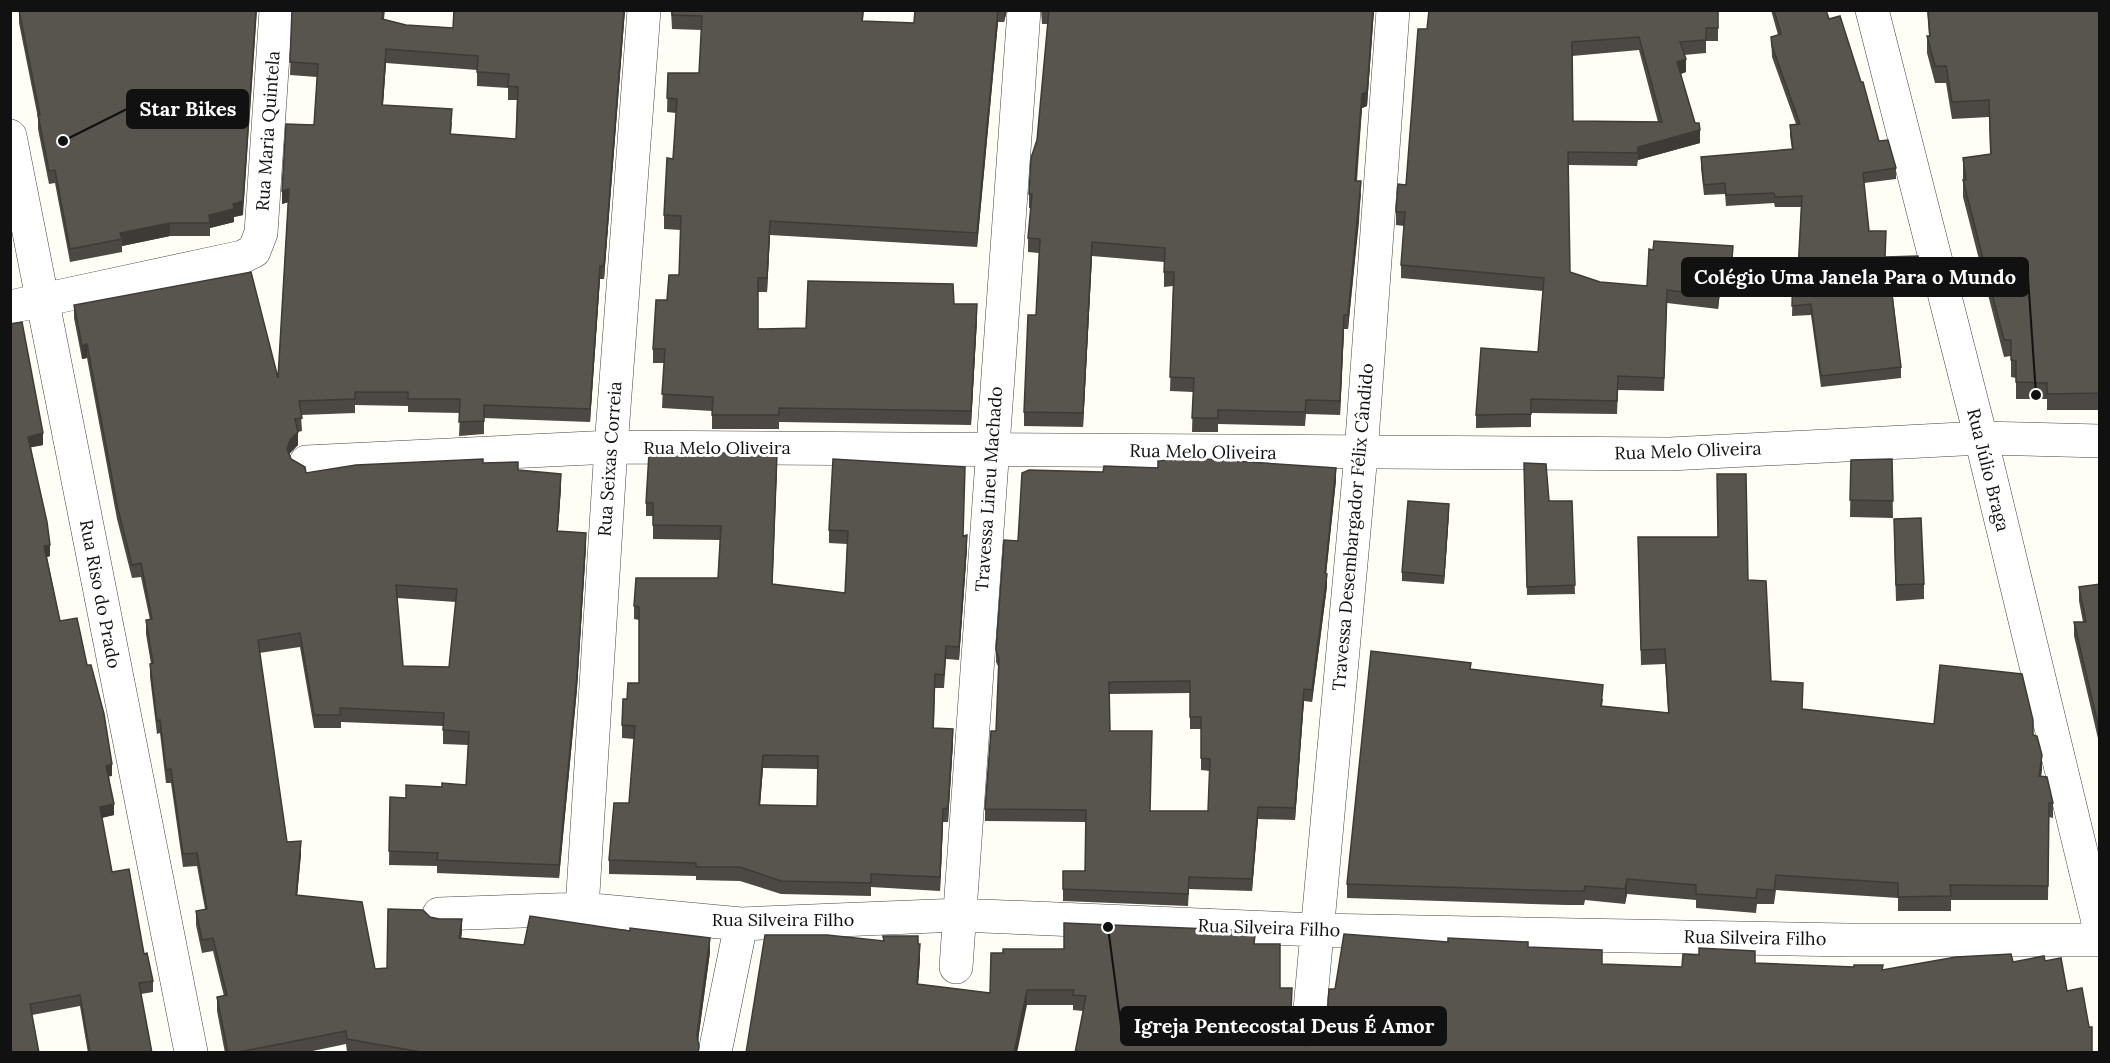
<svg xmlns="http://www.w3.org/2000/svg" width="2110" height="1063" viewBox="0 0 2110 1063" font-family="Lora,serif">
	<rect width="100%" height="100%" fill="#fefdf6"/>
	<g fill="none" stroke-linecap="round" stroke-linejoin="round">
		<g stroke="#444" stroke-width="34">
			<path id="minor" d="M10,136l181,916
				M10,307l232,-50 12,-6 7,-18 15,-223
				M306,462l305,-15 1059,7 311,-16 119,3
				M582,909l29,-462 33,-437
				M439,914l143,-5 159,15 218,-9 358,15 531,10h252
				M956,967l68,-957
				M1307,1042l54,-588 32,-444
				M715,1052l26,-128"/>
		</g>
		<g stroke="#444" stroke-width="34">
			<path id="tertiary" d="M1872,10l109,428 119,492"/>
		</g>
		<use href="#minor" stroke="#fff" stroke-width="33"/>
		<use href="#tertiary" stroke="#fff" stroke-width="33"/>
	</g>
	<path fill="#4c4843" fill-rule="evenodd" d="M19,10l224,205 -9,2v5l-24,6v8h-40l-48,10v6l-52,10 -15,-79 -6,1 -11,-55v-11l-19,-95z
		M292,10h93l-1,9 22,6 47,3 172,-18 -21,269h-4l-10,143 -106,-4v16l-25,2 1,-23 -52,-1v-6l-53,-1v8l-54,2 1,16 -4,1v13l-8,8 -1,2 2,4 15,14 177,-10 35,7 43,17 -3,44 28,15 -9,143 -18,189 -122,-5v-7l-48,-1 1,-68 16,1 36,-11 24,-2 2,-40 -25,-1v-18l-102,-4v6h-27l-14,-81 -41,6 28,189 14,12 -4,41 78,74 12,-1 43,-51 32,15 -1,6 63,7 186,7 -12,89 1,12h-350l-2,-1 -1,-8 -43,9h-78l-8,-42v-14l7,-1 -11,-45 -11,2 -6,-28v-14l9,-2 -8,-43 -14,1 -12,-84h-5l-6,-50 -3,1 -7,-57v-13h1l-5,-30v-14h4l-9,-43 -9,1 -15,-59 -30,-161 -5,1 -8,-41v-13l204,73 10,-176 -6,2 32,-79 3,-48 -27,-2zM386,63l91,7v16l31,2v12h9l-1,39 -65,-4 1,-13 -69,-17zM397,598l59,4 -7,65 -46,-1z
		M671,10h193l-1,11 51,2 1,-13h92l-3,12h-6l-21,225 -207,-12 -3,57h-9v37l48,-1 148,-24 23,15 -6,106 -192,-3v7h-67v-18l-50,-3 2,-45h-11v-14l14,-49 12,-25 2,-45 -17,-1v-14l9,-56 3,-46 -9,-1 1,-39h31l3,-43 -30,-1z
		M1041,10h333l-7,96 -5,2 -5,73 4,14 -13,134h-4l-4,86 -34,-1 -1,12 -87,-2v8h-26l1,-40 -23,-1 3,-105 -9,1v-25l-72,-6 -9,171 -59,-1v-14l12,-97 3,-62 -11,-1v-14l3,-30h-2v-14l8,-54 11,-116h-6z
		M1718,10v31h-12v12l-22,2 2,17 -5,2 19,69 -62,17 -1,6 -69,-1 2,107 30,10 47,4 86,-26 -2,24h-10l-3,25 -51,-6 -3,88 -46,-1 -1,24 -86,-1v14l-55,1v-13l62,-63 5,-61 -142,-13v-13l3,-39 -8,-1v-13l10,-27 21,-156zM1639,50l19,72 -85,-1 -1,-65z
		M1771,10h55l3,9 50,122 17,27v11l-32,4 5,48 17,26 38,24v11l-31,5 8,70v11l-80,9 -10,-72 -19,1 1,-45h5l3,-64h-26l-1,-4 -48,3 -1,-12 -21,1 -3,-27v-11l91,-7 -2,-14v-11l6,-1 -24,-67 -1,-20 7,-2z
		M1927,10h173v400h-53v-11h-31v-21l-5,-1v-21l-7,1 -41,-160v-39l27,-4 -1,-37 -37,2 -6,-36h-11l-8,-30v-17h2z
		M10,324l33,121 -12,2 19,109 -3,1 13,64 27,44 25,111h-3l5,39 -12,3 10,54 32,82 9,27v11l-12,2 11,59h-64l-8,-47 -48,9 -22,38z
		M1892,459l1,59 -43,-1 1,-57z
		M1524,463l25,38h23l3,93 -48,1z
		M777,467l-5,117 73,9 2,-49 -18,-1v-13l134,6 4,12 -8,112 -13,-1 -2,29h-9l-1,40 19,14 -5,80h-5l-3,69 -69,-4v9l-90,-2 -41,-13 -44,-1v-4l-87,-2v-14l20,-57 5,-64 -12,-1v-13l5,-26 12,-16v-63l-5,-1v-13l84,-28 2,-38 -67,-1v-23h-7v-13zM763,768l54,1v37l-57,-1z
		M1336,480l-10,93 1,13 -15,116 -8,-1 -9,119 -37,-1 -6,72 -63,-2 -1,17 -125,-5v-30h22l1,-49 -101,-1v-12l11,-78 3,-63 -3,-6v-12l22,-109zM1190,693v36h11v41l9,1 -2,40h-57l-41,-80 -1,-37z
		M1449,512l-5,72 -42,-3v-9z
		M1894,535l30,49v15l-28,2z
		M1638,537l110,43 23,101 32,28 230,26 9,34 -1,7 12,27v15l-4,-1 -1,83h-97v11h-53v-13l-122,-8 -2,14h-17l-1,9 -60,-5v-8l-69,-6 -2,10 -40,-4 -1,5h-18l-219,-7v-14l124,-215 132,30 -1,7 66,7 -3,-49 -24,1z
		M2100,584v163l-26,-111v-14h9l-4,-21v-14z
		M1233,934l22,10 25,44 12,15 -2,32 6,7 10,4 9,-2 7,-6 4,-8 9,-41 113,-47 80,5 74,17 80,3 73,-4 128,7 130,-8 32,-1 22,30 22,36 -1014,26 8,-42 -10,-1v-5h-46l-281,48 172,-109 2,15 -2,25 72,9 13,-40 61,-4z"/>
	<path fill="#3e3b37" d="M256,10h1l-14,205 -9,2v5l-24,6 -1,-13 24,-11z
		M624,10h1l-21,269v-13z
		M998,10v12l-21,225v-14z
		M1004,10h3l-3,12z
		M1373,10h1l-7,96 -5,2 -7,87v-14l7,-87z
		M386,49v14l-4,55v-13z
		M1686,59v13l-9,3v-13z
		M1700,130v13l-62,17v-13z
		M1361,181l-2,41 -11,107v-14z
		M289,189v13l-7,2v-13z
		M770,221v14l-3,57v-14z
		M170,223v13l-48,10v-7l-2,-6z
		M1092,242v14l-9,171v-14z
		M600,266v13l-10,143v-13z
		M1721,270v14l-3,25v-13z
		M977,304v15l-6,106v-14z
		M1344,315v14l-4,86v-14z
		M87,344v14l-5,1v-13z
		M298,432v13l-8,8 -3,9v-13l3,-9z
		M43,433v12l-15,3v-11z
		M777,453v14l-5,131v-14z
		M1336,468v12l-11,105v-12z
		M561,474v13l-4,57v-13z
		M1449,504v8l-5,72v-8z
		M586,533v13l-9,143 -18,189v-13z
		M967,535v13l-8,112v-13z
		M50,545v11l-6,2v-12z
		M1327,574v12l-15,116v-12z
		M1304,689v12l-9,119v-12z
		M953,729v13l-5,80v-14z
		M763,755v13l-4,51v-14z
		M2042,755v14l-3,21v-14z
		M112,764v12l-6,1v-11z
		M114,804v11l-14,3v-11z
		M1258,807v12l-6,72v-12z
		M943,809v13l-3,69v-14z
		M301,841v13l-5,55v-14z
		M1627,879v15l-2,10v-15z
		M462,919v13l-3,20v-14z
		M710,938v14l-13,96v-13z
		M920,944v15l-3,40v-15z
		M1027,990v15l-10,48h-3z"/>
	<path fill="#58544e" stroke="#3e3b37" stroke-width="1.5" fill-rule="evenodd" d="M19,10h237l-13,191 -10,3 1,5 -25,6 1,8h-40l-50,10 2,6 -52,10 -15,-79 -6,1 -11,-56h2z
		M292,10h91l-1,9 24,6 47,3 1,-18h170l-20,256h-4l-10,143 -106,-4v16l-25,1 1,-23h-52v-7h-53v7l-56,2 3,17 -7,1 3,13 -8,8 -3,9 4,10 14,8 1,6 50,-8 127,-6v4l35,-1v8l43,4 -4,57 29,2 -9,142 -18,190 -122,-5 1,-7 -49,-2 1,-54 16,1v-13l36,2v-4l24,2 3,-53 -26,-2 1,-17 -104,-5 1,7h-27l-14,-82 -42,7 29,202 14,-1 -5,54 66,7 13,67 12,-1 1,-59 35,1 7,7 9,2h23l-3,19 65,7 6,-29 86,13 14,2v-3l80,10 -13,97 2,12 -1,6h-271l-80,-14 -1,-8 -113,22h-5l-11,-56 10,-2 -14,-57 -11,2 -6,-29 11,-2 -10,-56 -14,1 -12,-85 -5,1 -6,-50 -3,1 -7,-57 3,-1 -7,-43 6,-1 -11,-56 -9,2 -15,-60 -30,-161 -5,2 -8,-41 177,-33 27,106 11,-189 -7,2 4,-67 28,1 4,-61 -28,-2zM386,49l92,7 -1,16 32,2 -1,12 10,1 -2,52 -66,-5 2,-25 -70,-4zM396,585l61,4 -8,78 -46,-1z
		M672,10h191l-1,11 52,2 1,-13h83l-21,223 -207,-12 -3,57h-9v51l48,-1 2,-47 145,3 1,20h23l-6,107 -192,-3v7h-67l1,-18 -51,-3 3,-45h-12l3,-49h11l2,-25h10l2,-59 -17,-1 3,-57 6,1 4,-60 -10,-1 1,-25h31l3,-57 -30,-1z
		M1049,10h324l-6,82 -5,2 -7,87h6l-13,134h-4l-4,86 -34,-1 -1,12 -87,-2v8h-26l2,-40 -24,-1 4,-105h-10l1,-24 -73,-6 -9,171 -59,-1 4,-97h8l4,-76 -12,-1 4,-44h-3l2,-36 6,-18z
		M1429,10h289v18h-12v12l-26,2 6,17 -9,3 18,61h4l1,7 -62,17 -1,6 -69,-1 2,120 30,10 47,4 2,-37 4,1 1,-9 79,5 -2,25 -10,-1 -3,26 -51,-6 -3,88 -46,-2 -1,25 -86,-2v15l-55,1 5,-67 57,4 6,-74 -143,-13 4,-53h-9l2,-28 8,1 12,-156h9zM1639,37l23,85 -89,-1 -1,-79z
		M1774,10h52l3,9 11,-3 21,66h2l16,59 9,-1 8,28 -33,5 6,58h17l-1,26 33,-1 6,25 -33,6 10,80 -80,9 -10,-72 -19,2 1,-35h5l4,-75 -27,1 -1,-4 -48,2 -1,-12 -21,2 -3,-28 92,-8 -3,-24 10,-1 -28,-78 -1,-9 10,-3z
		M1928,10h172v383l-53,1v-11l-31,-1v-21l-5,-1v-20h-7l-41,-160h3l-3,-22 28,-4 -2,-54 -37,2 -6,-36h-11l-8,-30h3z
		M22,322l21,111 -15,4 19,85 3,23 -6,1 16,75 17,-3 10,47h4l13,49 8,50 -6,2 8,38 -14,3 12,65 17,-3 15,85 3,-1 6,28 -14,2 13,70h-62l-10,-58 -50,9 9,49h-29v-729z
		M649,453h128l-5,131 73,9 3,-62 -19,-1 4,-71 132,8 -2,69 4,-1 -8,112 -13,-1 -2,29 -9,-1 -2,54 20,1 -5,79 -5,1 -3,68 -69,-3v9l-90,-2 -41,-14h-44v-4l-87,-3 5,-57h15l6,-77 -13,-1 1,-26h4l1,-16h11v-76l-5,-1 2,-28h82l3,-52 -68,-1v-22h-7zM763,755l55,1 -1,50 -58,-1z
		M1190,458l146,10 -11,105 2,1 -15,116 -8,-1 -9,119 -37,-1 -6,72 -63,-2 -1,17 -125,-5v-18h22l1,-61 -101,-1 6,-78h5l3,-73 -3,-8 8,-110 14,1 4,-68 7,-3 74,2 1,-6 54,2v-7zM1190,681v36h11v41l9,1 -2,52h-58l2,-80h-42l-1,-49z
		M1892,459l1,42 -43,-1 1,-40z
		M1524,463l22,1 3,37h23l3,84 -48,2z
		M1717,474h29l2,106 18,1 5,100 32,2 -1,26 132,15 6,-59 82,9 11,46v15l4,1 5,19 -3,21 8,1 6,26h-4l-1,83 -98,-1 1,11 -53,1v-14l-122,-8 -2,15 -17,-1 -1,9 -60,-4v-9l-69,-6 -2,10 -40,-3 -1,5h-18l-219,-7 24,-233 100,12 -1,6 133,16 -2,21 68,7 -4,-64 -24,1 -3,-113h80z
		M1408,501l41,3 -5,72 -42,-4z
		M1921,518l3,66 -28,1 -2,-66z
		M2100,584v149l-26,-111h12l-7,-35z
		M1064,923l169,7v4l22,1 -1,9h26v44h12l-2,47 6,7 10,4 9,-2 7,-6 4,-8 3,-41h6l9,-55 104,8v-4l80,4v5l74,3v14l80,3 1,-13 16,1v-7l56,3v12l99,4v-2h29l-1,5 74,-13 55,-3 2,8 31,-6 1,5 16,-3 6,33 15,-3 7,39h3v26h-1017l11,-57 -13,-1 1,-5h-47l-13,63h-268l19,-118h62l57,6 -1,-5h35v8h2l-3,40 73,9 1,-40h12v-4h61z"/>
	<g text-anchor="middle" stroke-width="6" stroke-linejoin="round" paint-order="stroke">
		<g font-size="18" fill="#111" stroke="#fff">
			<text transform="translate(268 131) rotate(-86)" y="6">Rua Maria Quintela</text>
			<text x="717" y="454">Rua Melo Oliveira</text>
			<text transform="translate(1688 451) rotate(-2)" y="6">Rua Melo Oliveira</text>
			<text transform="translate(1203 452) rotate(1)" y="6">Rua Melo Oliveira</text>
			<text transform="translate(610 459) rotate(-86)" y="6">Rua Seixas Correia</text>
			<text transform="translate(1988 470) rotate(76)" y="6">Rua Júlio Braga</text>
			<text transform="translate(989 489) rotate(-86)" y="6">Travessa Lineu Machado</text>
			<text transform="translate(1353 527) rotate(-85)" y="6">Travessa Desembargador Félix Cândido</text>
			<text transform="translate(100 594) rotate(79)" y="6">Rua Riso do Prado</text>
			<text x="783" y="926">Rua Silveira Filho</text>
			<text transform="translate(1269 928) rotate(2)" y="6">Rua Silveira Filho</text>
			<text transform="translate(1755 938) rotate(1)" y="6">Rua Silveira Filho</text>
		</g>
	</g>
	<path fill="none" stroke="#111" stroke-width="2" d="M63 141L127 109M2036 395L2028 277M1108 927L1121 1026"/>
	<g fill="#111" stroke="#fff" stroke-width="2">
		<circle cx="63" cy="141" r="6"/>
		<circle cx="2036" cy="395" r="6"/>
		<circle cx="1108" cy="927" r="6"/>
	</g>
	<g fill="#111" stroke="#111" stroke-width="2">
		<rect x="127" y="90" width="121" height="38" rx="6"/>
		<rect x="1682" y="258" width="346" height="38" rx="6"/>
		<rect x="1121" y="1007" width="325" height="38" rx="6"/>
	</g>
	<g font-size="20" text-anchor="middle" font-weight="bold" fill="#fff">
		<text x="188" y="116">Star Bikes</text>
		<text x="1855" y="284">Colégio Uma Janela Para o Mundo</text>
		<text x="1284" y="1033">Igreja Pentecostal Deus É Amor</text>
	</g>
	<rect width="2110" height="1063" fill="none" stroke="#111111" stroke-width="24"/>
</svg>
